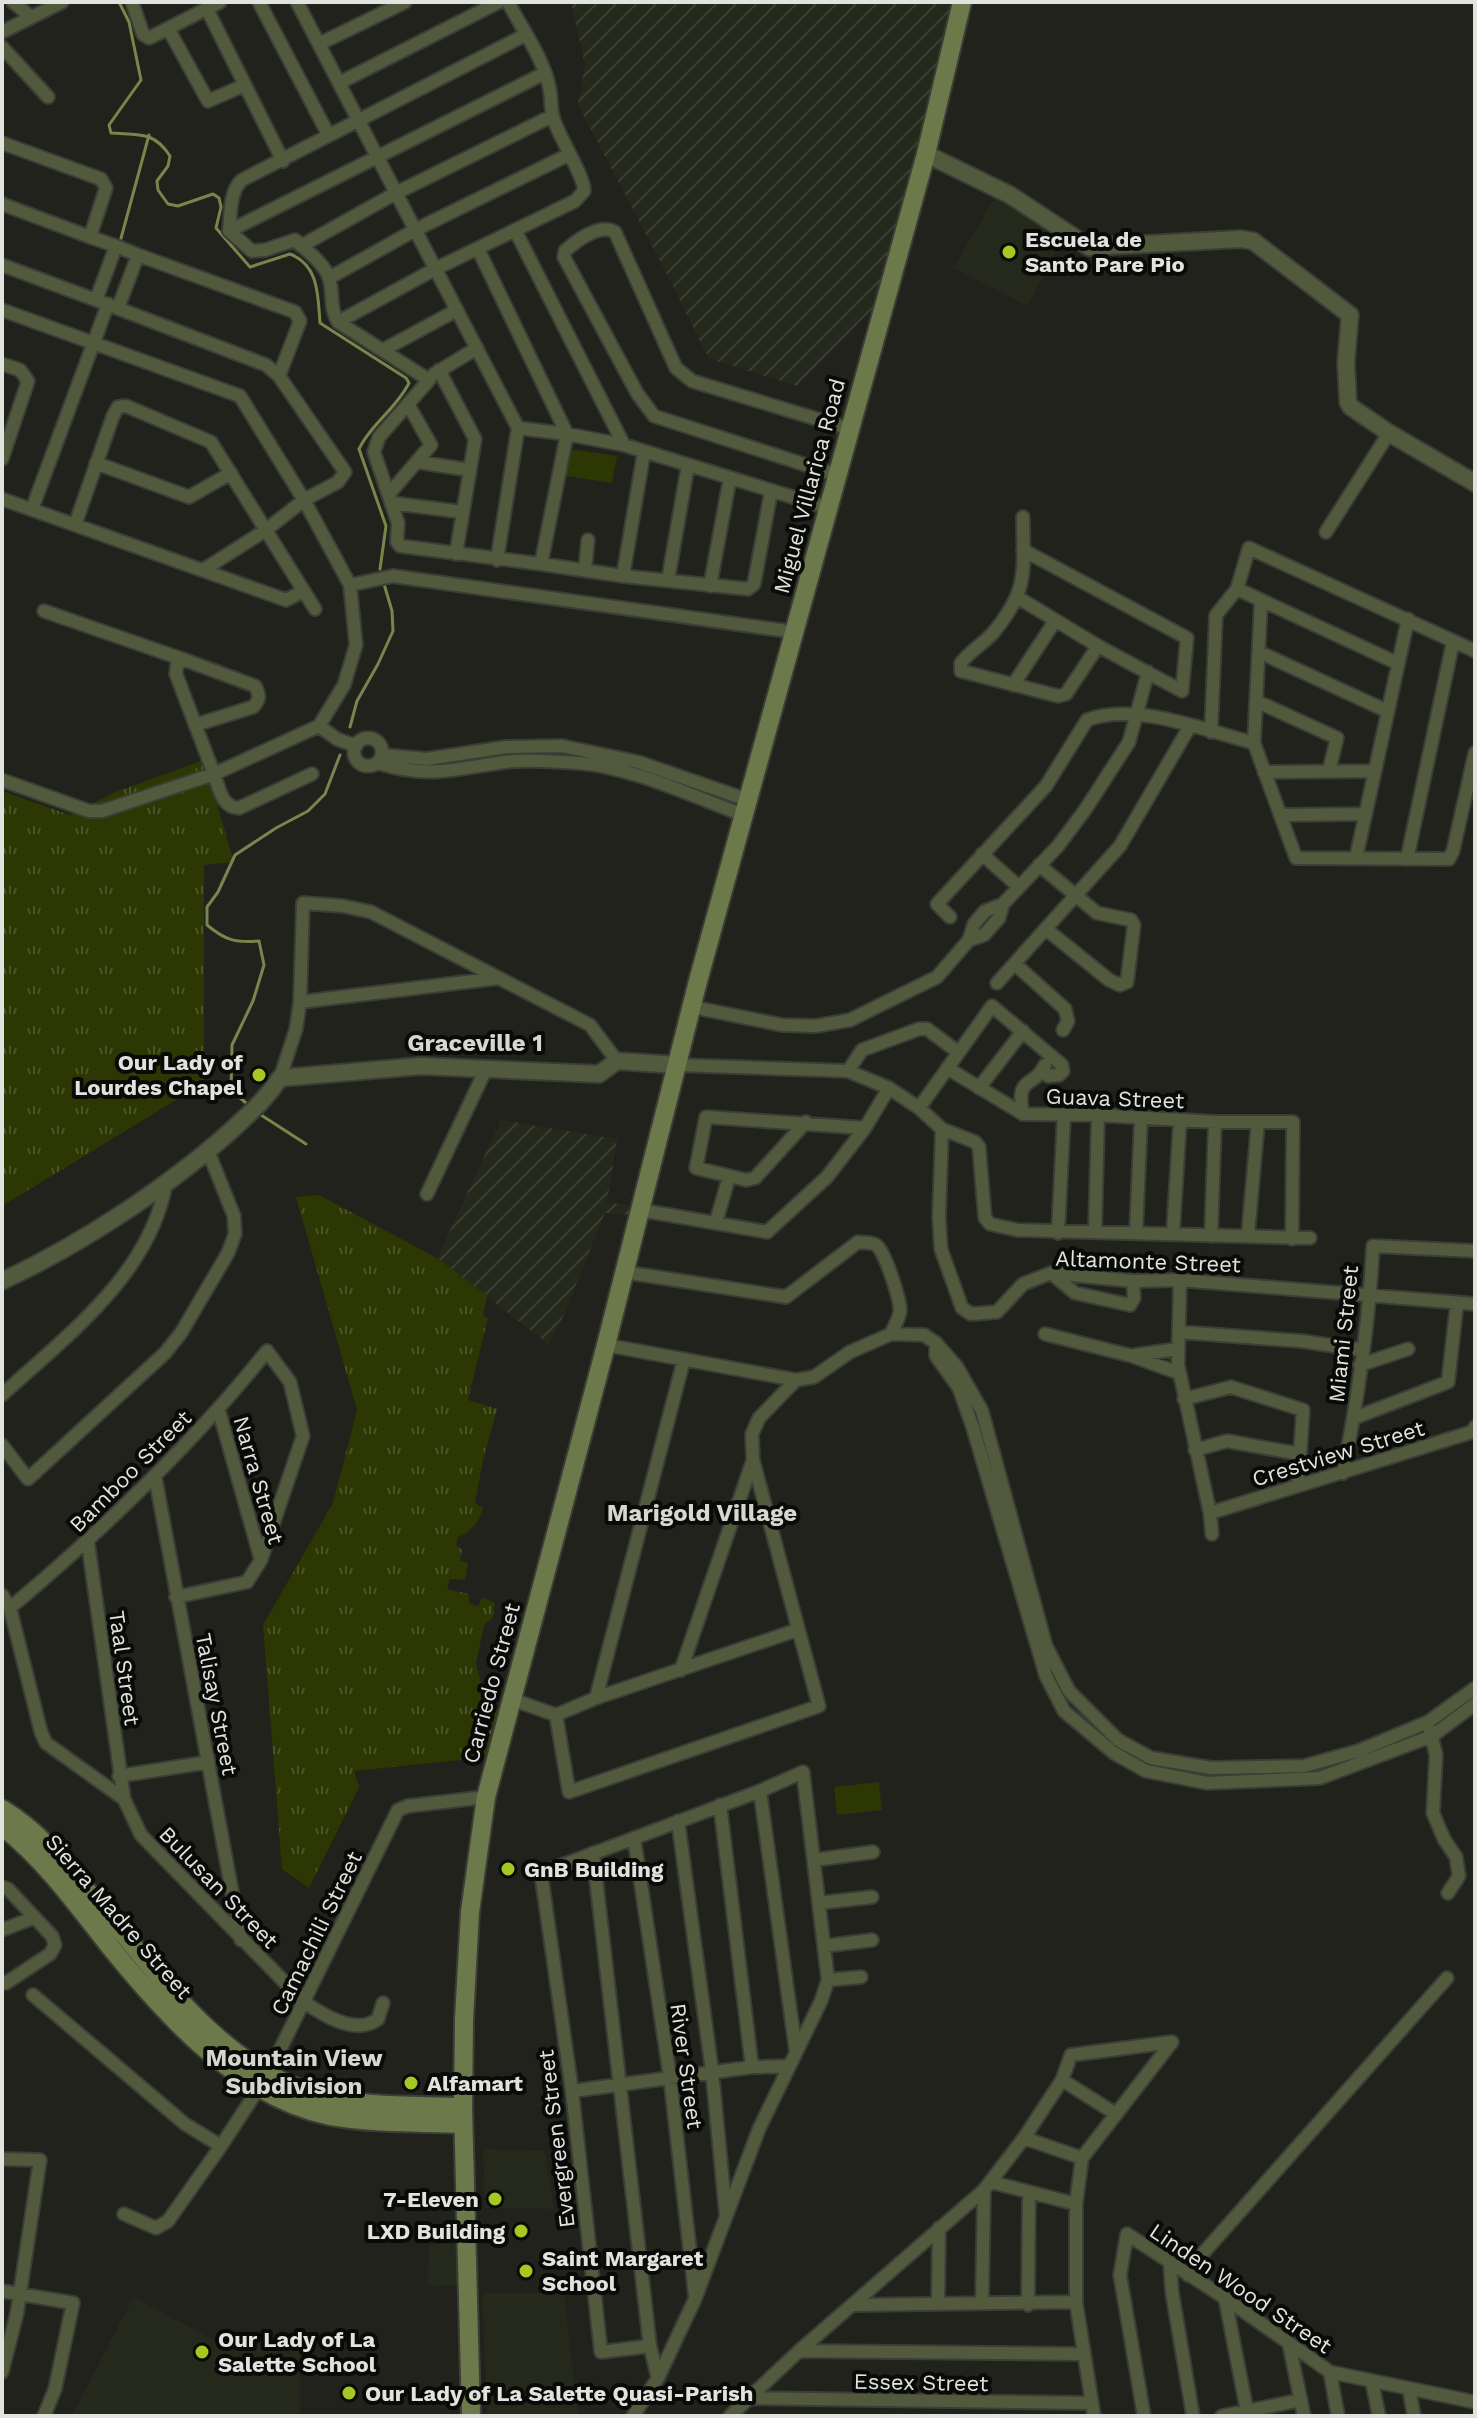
<svg xmlns="http://www.w3.org/2000/svg" width="1477" height="2418" viewBox="0 0 1477 2418" font-family="'Work Sans',sans-serif">
	<defs>
		<pattern id="industrial-furrows" width="10" height="10" patternUnits="userSpaceOnUse" patternTransform="scale(2)"><rect width="10" height="10" fill="#25291c"/><path d="M-1 1l2-2M0 10L10 0M9 11l2-2" fill="none" stroke="#3a3e32"/></pattern>
		<pattern id="grass-tufts" width="24" height="20" patternUnits="userSpaceOnUse" patternTransform="scale(2)"><rect width="24" height="20" fill="#2c3703"/><path d="M3 7l-1-3M5 7V3M7 7l1-3M15 17l-1-3M17 17v-4M19 17l1-3" fill="none" stroke="#4a5427"/></pattern>
	</defs>
	<rect width="100%" height="100%" fill="#20221b"/>
	<path fill="#25291c" d="M998,192l65,45 -35,69 -75,-38z
		M483,2149l62,2 9,58 -69,-1z
		M463,2243l2,42 -37,1 1,-42z
		M482,2293h82l14,123h-91z
		M133,2297l95,50 72,-7v76h-228z"/>
	<path fill="url(#industrial-furrows)" d="M571,2h383l-72,297 -85,87 -87,-27 -7,-11 -31,-64 -94,-179 7,-40z
		M501,1120l116,19 -10,64 28,2 -3,10 -27,-2 -43,106 -14,25 -111,-86z"/>
	<path fill="url(#grass-tufts)" d="M204,760l30,102 -30,3v218l-202,123v-415l68,24 43,-22z
		M319,1195l118,63 50,38 -4,20 5,2 -20,82 29,9 -14,51 -8,43 8,5c-3,13 -13,25 -25,29l-2,8 6,5 -2,11 8,2 -3,17 -15,-1 -3,10 22,5v9l9,4 4,-10 13,6 -2,14 -9,8 -8,39 10,37 14,9 -12,47 -134,14 5,16 -50,101 -27,-19 -19,-244 70,-122 24,-93 -61,-213z"/>
	<path fill="#2c3703" d="M570,449l47,7 -5,27 -46,-7z
		M879,1782l3,28 -45,5 -3,-28z"/>
	<g fill="none" stroke-linecap="round" stroke-linejoin="round">
		<path stroke="#79854d" stroke-width="3" d="M119,2l10,20 12,58 -32,45 2,8c28,2 43,-2 59,23l-2,10 -11,15 1,9 10,14 10,2 35,-12 6,4 2,9 -5,21 34,39 40,-13c29,11 28,42 30,69l86,55 3,5c-13,26 -38,41 -50,66l27,77 -6,43
			M120,242l29,-107
			M350,727l7,-26 21,-37 15,-33 -1,-20 -8,-27
			M246,1103l-15,-13 1,-45 21,-44 11,-36 -5,-24c-24,2 -34,-1 -52,-16v-18l11,-15 17,-37 41,-27 32,-17 17,-17 15,-39
			M261,1115l45,29"/>
		<g stroke="#3b3d36" stroke-width="16">
			<path id="minor" d="M13,2l18,15
				M132,2l11,32 6,4 71,-36
				M259,2l69,132
				M297,2l221,426 49,6 57,11 204,63
				M207,9l76,152
				M169,30l39,71 37,-16
				M2,32l60,-30
				M525,35l-283,145c-13,12 -11,34 -13,51l23,20 13,-1 30,-10c11,10 30,24 34,38 5,15 0,30 9,44l91,58 -50,57 -5,15 24,71 -1,19 3,4 141,18
				M319,44l86,-42
				M2,47l46,50
				M339,83l160,-81
				M2,143l99,36 5,9 -16,49 26,9
				M2,204l88,33
				M229,231l316,-158
				M516,232l108,213
				M301,246l95,-53 156,-77
				M478,249l89,185 -26,130 82,12 21,-124
				M138,255l-22,-9 -20,54 170,65 13,11 66,96 -7,10 -34,18 -38,30 -63,40
				M2,265l94,35
				M329,278l86,-48 153,-75
				M118,308l20,-53 157,57 5,9 -21,55
				M2,310l238,86 64,104 46,85 6,60 -12,40 -25,41 -105,48c5,14 8,34 25,34l73,-34
				M338,322l97,-53 140,-68 9,-10c1,-14 -26,-55 -31,-74 -3,-10 -1,-21 -4,-31 -5,-26 -28,-59 -41,-84
				M383,350l74,-40
				M2,364l18,6 8,11 -26,78
				M434,374l43,-26
				M417,462l53,8 5,-31 -36,-69
				M96,463l93,34 42,-24
				M837,475l-183,-59 -17,-23 -73,-136 1,-6c12,-11 35,-28 50,-19l61,136 16,13 158,48
				M389,494l42,-49 -22,-39
				M2,499l284,101 18,-9
				M392,503l70,9
				M32,509l76,-205
				M1023,517c0,54 7,71 -30,116 -10,11 -23,18 -32,30v8l97,25 8,-2 32,-48
				M75,525l38,-109 5,-9 8,-1 85,36 104,167
				M1326,532l63,-99
				M456,554l14,-84
				M497,560l21,-132
				M585,570l3,-30
				M623,576l125,13 6,-5 17,-92
				M668,580l20,-115
				M350,585l43,-9 401,56
				M710,586l20,-108
				M1237,589l160,74
				M1017,597l81,49 84,45 5,-53 -164,-88
				M1261,601l-7,142 42,115 153,1 4,-8 22,-98
				M1259,652l128,59
				M185,660l70,26c5,9 5,14 -2,21l-58,18
				M1013,685l42,-64
				M1256,701l81,37 -8,33
				M319,726l18,13 19,7
				M1211,732l5,-117 21,-26 12,-41 226,103
				M354 752a14 14 0 1 1 28 0a14 14 0 1 1-28 0Z
				M382,755l45,4 79,-12 56,-1 76,16 110,38
				M378,763c52,16 75,6 127,-1 23,-3 51,0 74,1 53,4 115,34 165,52
				M1264,772l111,-1
				M2,780l87,31h13l112,-37 -38,-100 1,-10 8,-4 -141,-49
				M1280,815l86,-1
				M982,854l37,33
				M1356,858l52,-239
				M1407,859l46,-217
				M1039,865l58,48 34,7 3,5 -7,57 -7,3 -11,-5 -63,-51
				M950,917l-13,-13 109,-118 41,-66c46,-19 120,11 167,23
				M969,940l15,-5 15,-17 4,-14 55,-58 27,-36 44,-68 19,-70
				M1015,964l50,45 3,12 -5,9
				M997,983l123,-137 70,-120
				M300,1002l199,-24
				M692,1007l90,18 33,1 35,-6 87,-43 32,-37 5,-16 11,-13 18,-7
				M678,1065l170,6 41,17 30,20 23,21 -3,88 2,32 21,59 9,6 26,-2 26,-28 28,-11 82,8 47,-1 295,24
				M947,1068l76,46 75,1 117,7h78l-1,117
				M848,1071l14,-21 57,-21h8l31,23
				M280,1078l16,-49 4,-27 3,-99 40,3 28,6 219,113 27,36
				M979,1088l44,-57
				M919,1108l73,-102 70,59 1,6 -4,4 -11,1 -5,-5
				M1023,1114c-8,-40 11,-25 22,-49
				M806,1122l-51,56 -9,2 -50,-12 10,-51 159,11
				M942,1129l33,13 4,5 6,71 5,6 27,6 293,8
				M427,1194l59,-125
				M640,1210l127,22 60,-55 38,-49 24,-40
				M716,1222l13,-45
				M1095,1232l3,-117
				M1058,1233l6,-118
				M1136,1233l5,-115
				M1173,1233l7,-113
				M1248,1234l10,-112
				M1211,1236l4,-114
				M624,1272l162,25 72,-55c5,1 13,0 18,3 9,6 24,54 24,65 0,8 -6,16 -9,24
				M1051,1273l24,20 55,12 4,-7 -1,-17
				M1180,1280l-2,85 32,148 2,21
				M1179,1332l122,9 61,9
				M1045,1334l87,22 47,17
				M936,1343l21,24 25,44 64,235 23,45 49,49 33,18 60,10 93,-2 54,-15 70,-29 47,-34
				M606,1345l190,35 18,-3 36,-25 41,-18 33,1 12,8v13l23,32 14,40 73,248 18,35 50,42 32,18 61,12 113,-5 112,-42 43,-32
				M1135,1355l43,-6
				M1360,1365l48,-16
				M2,1395c64,-59 148,-120 164,-212
				M1184,1399l47,-12 72,23 -5,76
				M219,1411l42,149
				M1354,1418l94,-36 9,-79
				M2,1445l26,34 137,-126 16,-20 47,-80 7,-19 -1,-18 -26,-65
				M1195,1450l32,-9 73,13
				M1343,1473c15,-75 26,-151 30,-227l102,5
				M155,1476l86,464
				M1210,1513l262,-81 3,-5
				M88,1543l36,256
				M2,1595l8,13 31,124 5,11 78,56 17,36 163,167c19,13 52,34 74,17l5,-16
				M10,1608c94,-79 181,-162 257,-257l23,31 13,54 -42,124 -14,22 -71,15
				M681,1670l72,-210
				M596,1698l88,-339
				M511,1699l45,16 40,-17 201,-68
				M556,1715l13,77 250,-86 -66,-246 -1,-26 7,-16 37,-38
				M1430,1730l6,25 -3,58 11,26 12,18 3,19 -11,17
				M119,1776l90,-14
				M760,1791l36,261
				M720,1805l32,262
				M678,1821l34,250 14,144
				M634,1838l36,239 25,218
				M593,1853l57,493 8,32
				M814,1860l59,-8
				M2,1887l6,2 44,47 3,9 -5,9 -44,29 -4,-1
				M819,1903l53,-6
				M2,1930l31,-12
				M824,1946l48,-6
				M828,1980l33,-3
				M33,1995l152,129 36,22 47,-72 130,-264 10,-4 78,-9
				M1062,2080l54,34
				M572,2091l180,-24 37,-1
				M1024,2138l58,20
				M2,2159l38,1 -23,153 -15,59
				M991,2182l85,22
				M124,2214l32,14 12,-7 53,-75
				M1170,2264l2,28 21,124
				M1188,2275l10,-16 249,-281
				M2,2291l71,12 -18,86 -11,27
				M1225,2298l23,118
				M938,2303l1,-75
				M982,2303l2,-113
				M855,2305l221,-3
				M1028,2305l1,-113
				M1289,2344l15,72
				M799,2351l284,3
				M1330,2372l8,44
				M1372,2382l7,34
				M1409,2389l5,27
				M750,2398l342,5
				M633,2416l25,-38 37,-79 64,-170 62,-128 7,-21 -25,-208 -43,19 -219,82 31,218 29,261 49,-6
				M730,2416l69,-65 185,-161 40,-52 38,-58 9,-25 101,-13
				M1094,2416l-18,-114v-98l6,-46 90,-116
				M1144,2416l-24,-141 7,-41 98,64 105,74 145,30
				M1222,2416l79,-16"/>
		</g>
		<g stroke="#3b3d36" stroke-width="20">
			<path id="tertiary" d="M926,154l84,41 79,52 152,-8 12,2 97,74 -4,47 2,40 3,5 38,26 86,50
				M2,1281c78,-36 168,-95 232,-153 17,-16 33,-30 46,-50l141,-12 178,8 18,-13 61,4"/>
		</g>
		<g stroke="#3b3d36" stroke-width="22">
			<path id="secondary" d="M2,1809c42,25 71,66 103,103 58,69 121,158 213,183 46,13 97,10 145,12
				M2,1826c43,34 75,79 109,122 56,69 128,149 219,168 43,8 90,6 133,8
				M471,2416l-8,-309 1,-88 6,-107 16,-115 120,-452 92,-364 228,-827 36,-152"/>
		</g>
		<use href="#minor" stroke="#515a3d" stroke-width="12"/>
		<use href="#tertiary" stroke="#515a3d" stroke-width="16"/>
		<use href="#secondary" stroke="#6c794b" stroke-width="18"/>
	</g>
	<g fill="#a6c822" stroke="#0a0b08" stroke-width="3">
		<circle cx="1009" cy="252" r="8"/>
		<circle cx="259" cy="1075" r="8"/>
		<circle cx="508" cy="1869" r="8"/>
		<circle cx="411" cy="2083" r="8"/>
		<circle cx="495" cy="2199" r="8"/>
		<circle cx="521" cy="2231" r="8"/>
		<circle cx="526" cy="2271" r="8"/>
		<circle cx="202" cy="2352" r="8"/>
		<circle cx="349" cy="2393" r="8"/>
	</g>
	<g text-anchor="middle" stroke-width="8" stroke-linejoin="round" paint-order="stroke">
		<g font-size="22" font-weight="bold" fill="#e1e3de" stroke="#0a0b08" text-anchor="start">
			<text x="1025" y="247">Escuela de<tspan x="1025" dy="25">Santo Pare Pio</tspan></text>
			<text x="243" y="1070" text-anchor="end">Our Lady of<tspan x="243" dy="25">Lourdes Chapel</tspan></text>
			<text x="524" y="1877">GnB Building</text>
			<text x="427" y="2091">Alfamart</text>
			<text x="479" y="2207" text-anchor="end">7-Eleven</text>
			<text x="505" y="2239" text-anchor="end">LXD Building</text>
			<text x="542" y="2266">Saint Margaret<tspan x="542" dy="25">School</tspan></text>
			<text x="218" y="2347">Our Lady of La<tspan x="218" dy="25">Salette School</tspan></text>
			<text x="365" y="2401">Our Lady of La Salette Quasi-Parish</text>
		</g>
		<g font-size="22" fill="#e1e3de" stroke="#0a0b08">
			<text transform="translate(809 486) rotate(-75)" y="8">Miguel Villarica Road</text>
			<text transform="translate(1115 1098) rotate(2)" y="8">Guava Street</text>
			<text transform="translate(1148 1261) rotate(2)" y="8">Altamonte Street</text>
			<text transform="translate(1343 1334) rotate(-84)" y="8">Miami Street</text>
			<text transform="translate(1338 1453) rotate(-17)" y="8">Crestview Street</text>
			<text transform="translate(130 1471) rotate(-45)" y="8">Bamboo Street</text>
			<text transform="translate(259 1480) rotate(74)" y="8">Narra Street</text>
			<text transform="translate(125 1668) rotate(82)" y="8">Taal Street</text>
			<text transform="translate(491 1683) rotate(-75)" y="8">Carriedo Street</text>
			<text transform="translate(217 1704) rotate(79)" y="8">Talisay Street</text>
			<text transform="translate(219 1887) rotate(46)" y="8">Bulusan Street</text>
			<text transform="translate(119 1916) rotate(49)" y="8">Sierra Madre Street</text>
			<text transform="translate(316 1933) rotate(-64)" y="8">Camachili Street</text>
			<text transform="translate(687 2066) rotate(82)" y="8">River Street</text>
			<text transform="translate(556 2139) rotate(-97)" y="8">Evergreen Street</text>
			<text transform="translate(1241 2288) rotate(34)" y="8">Linden Wood Street</text>
			<text transform="translate(921 2382) rotate(1)" y="8">Essex Street</text>
		</g>
		<g font-size="24" font-weight="bold" fill="#d5d8ce" stroke="#0a0b08">
			<text x="475" y="1051">Graceville 1</text>
			<text x="702" y="1521">Marigold Village</text>
			<text x="294" y="2066">Mountain View<tspan x="294" dy="28">Subdivision</tspan></text>
		</g>
	</g>
	<rect width="1477" height="2418" fill="none" stroke="#e1e3de" stroke-width="8"/>
</svg>
